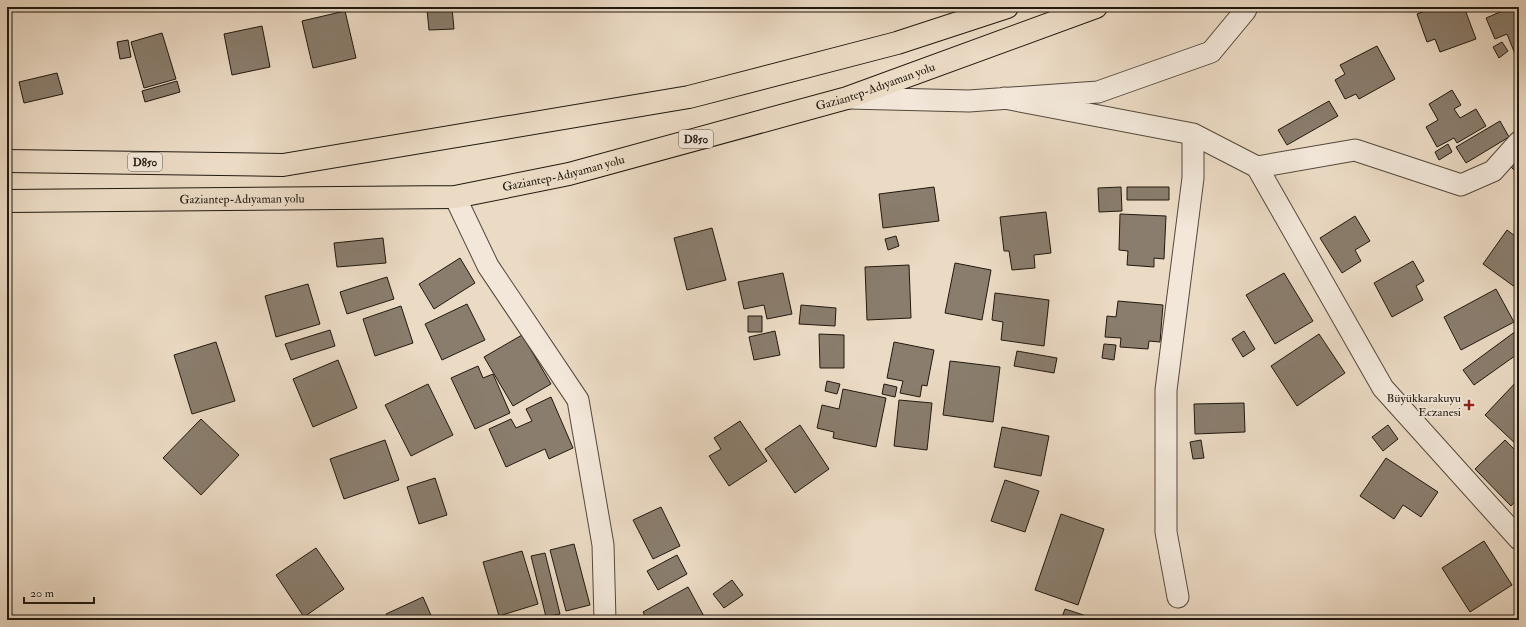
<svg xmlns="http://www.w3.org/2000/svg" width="1526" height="627" viewBox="0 0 1526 627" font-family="'IM FELL Double Pica',serif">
	<rect width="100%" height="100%" fill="#ebdac4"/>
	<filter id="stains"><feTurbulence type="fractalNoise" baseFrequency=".005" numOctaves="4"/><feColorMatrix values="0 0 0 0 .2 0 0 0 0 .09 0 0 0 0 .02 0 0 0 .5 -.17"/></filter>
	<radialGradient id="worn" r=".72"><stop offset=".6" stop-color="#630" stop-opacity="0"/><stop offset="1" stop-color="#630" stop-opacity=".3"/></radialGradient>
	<path fill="#8a7d6d" stroke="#21190f" d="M1435,7h29l12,32 -36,13 -5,-13 -8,3 -10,-28z
		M1512,7h7v45l-4,2 -8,-20 -12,5 -9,-21z
		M452,8l2,21 -25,1 -2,-20z
		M345,11l11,47 -43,10 -11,-47z
		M262,26l8,41 -38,8 -8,-41z
		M162,33l14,46 -32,9 -13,-46z
		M128,40l3,17 -11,2 -3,-17z
		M1502,42l6,9 -9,7 -6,-11z
		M1377,46l18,33 -36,20 -3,-5 -11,5 -10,-19 10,-6 -5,-9z
		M57,73l6,21 -39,9 -5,-21z
		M177,81l3,11 -35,10 -3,-11z
		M1452,90l9,15 -7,4 6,9 16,-9 10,17 -29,17 -3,-5 -17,9 -11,-20 12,-7 -9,-16z
		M1329,101l9,15 -51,29 -9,-15z
		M1500,121l9,16 -43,26 -10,-16z
		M1448,144l4,8 -13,8 -4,-8z
		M1519,152v23l-11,-11z
		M934,187l5,34 -56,7 -4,-34z
		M1121,187l1,24 -23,1 -1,-24z
		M1127,187h42v13h-42z
		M1046,212l5,41 -17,2 1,13 -23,2 -3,-19h-5l-4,-34z
		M1120,214l46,2 -2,43 -10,-1v9l-27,-2 1,-14 -9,-1z
		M1355,216l15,25 -15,9 6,11 -19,12 -22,-35z
		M712,228l14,52 -39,10 -13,-52z
		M1507,230l12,9v51l-36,-26z
		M896,236l3,10 -11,4 -3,-11z
		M383,238l3,25 -49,4 -3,-24z
		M460,258l15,25 -41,26 -15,-25z
		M1413,261l11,20 -8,5 7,14 -31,17 -18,-34z
		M955,263l36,7 -9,50 -37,-7z
		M909,265l2,53 -44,2 -2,-53z
		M783,273l9,41 -25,5 -3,-14 -20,4 -6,-27z
		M1284,273l29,48 -38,23 -29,-49z
		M387,277l7,22 -47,15 -7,-22z
		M308,284l12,40 -44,13 -11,-41z
		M1496,289l18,33 -53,28 -17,-33z
		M995,293l54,7 -5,46 -43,-6 2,-18 -11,-2z
		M1118,301l45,4 -3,37 -11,-1 -1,8 -28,-2 1,-9 -16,-1 2,-21 9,1z
		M467,304l18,36 -43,20 -17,-36z
		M801,305l35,3 -1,18 -36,-2z
		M401,306l12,37 -38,13 -12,-37z
		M748,316h14v16h-14z
		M330,330l5,16 -44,14 -6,-16z
		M775,331l5,24 -26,5 -5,-23z
		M1244,331l11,18 -12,8 -11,-18z
		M1516,331l3,5v17l-45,32 -11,-15z
		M819,334l25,1v33h-24z
		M1319,334l26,39 -48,33 -26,-40z
		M522,335l29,49 -38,22 -29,-49z
		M216,342l19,59 -43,13 -18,-59z
		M894,342l40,8 -7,36 -5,-1 -2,12 -20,-4 3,-12 -16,-3z
		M1104,344l12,1 -2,15 -12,-2z
		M1017,351l40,7 -3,15 -40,-7z
		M338,360l19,48 -44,19 -20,-48z
		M950,361l50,6 -7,55 -50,-7z
		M478,366l5,12 10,-4 17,39 -35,16 -24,-51z
		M1519,379v68l-34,-32z
		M827,381l13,3 -3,10 -12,-3z
		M428,384l25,51 -42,21 -26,-51z
		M884,384l13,3 -2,10 -13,-3z
		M843,389l43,9 -10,49 -43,-9 1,-6 -17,-4 5,-23 17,4z
		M551,397l22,51 -24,11 -4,-10 -39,18 -17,-38 22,-10 5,9 16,-7 -6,-12z
		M899,400l33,3 -5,47 -33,-4z
		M1244,403l1,29 -50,2 -1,-30z
		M201,419l38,36 -38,40 -38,-37z
		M740,421l27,40 -38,25 -20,-30 12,-7 -7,-11z
		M800,425l29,44 -34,24 -30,-44z
		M1388,425l10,14 -15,12 -11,-14z
		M1002,427l47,9 -8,40 -47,-9z
		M385,440l14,40 -55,19 -14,-40z
		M1201,440l3,18 -11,1 -3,-17z
		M1505,440l14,14v43l-8,9 -36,-37z
		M1386,458l52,34 -17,25 -18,-12 -9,14 -34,-23z
		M435,478l12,37 -28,9 -12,-37z
		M1005,480l34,11 -14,41 -34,-11z
		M661,507l19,39 -27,13 -20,-39z
		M1061,514l43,15 -26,76 -43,-15z
		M1484,541l28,44 -42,27 -28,-44z
		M574,544l16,61 -24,6 -16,-61z
		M316,548l28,41 -40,28 -28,-42z
		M522,551l16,53 -39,12 -16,-54z
		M545,553l15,61 -14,3 -15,-61z
		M677,555l10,19 -29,16 -11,-19z
		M732,580l11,15 -19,13 -11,-14z
		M688,587l18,33h-59l-4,-8z
		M423,597l10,23h-44l-3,-6z
		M1065,609l34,11h-38z"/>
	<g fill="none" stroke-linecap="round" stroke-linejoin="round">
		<g stroke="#54493c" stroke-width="23">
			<path id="street" d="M848,98l121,3 129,-9 113,-40 34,-41 2,-4
				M1004,98l189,36 64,33 126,221 136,151
				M1257,167l98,-17 106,35 32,-14 26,-29
				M455,197l33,69 90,134 25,145 2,75
				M1178,597l-12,-65v-142l27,-212v-44"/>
		</g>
		<g stroke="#21190f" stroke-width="24">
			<g id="highway">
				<path d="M7,161l276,4 406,-68 208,-54 110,-36"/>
				<path id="s1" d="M7,201l448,-4 114,-23 278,-76 249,-91"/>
			</g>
		</g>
		<use href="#street" stroke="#f2e7d9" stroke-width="21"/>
		<use href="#highway" stroke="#ebdac4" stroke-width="22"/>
	</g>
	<path fill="#8f2418" stroke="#f2e7d9" stroke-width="1.5" d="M1467 399h4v4h4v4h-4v4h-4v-4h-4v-4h4z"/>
	<g text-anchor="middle" stroke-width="3.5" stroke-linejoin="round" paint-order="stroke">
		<g fill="#f2e7d9" stroke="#60574c" stroke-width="1">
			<rect x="679" y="130" width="34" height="18" rx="3"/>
			<rect x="128" y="153" width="34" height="18" rx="3"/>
		</g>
		<g font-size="11" font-weight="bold" fill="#21190f">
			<text x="696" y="143">D850</text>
			<text x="145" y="166">D850</text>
		</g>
		<g font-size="12" fill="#21190f" stroke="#f2e7d9">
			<text dy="4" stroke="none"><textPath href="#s1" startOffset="883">Gaziantep-Adıyaman yolu</textPath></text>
			<text dy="4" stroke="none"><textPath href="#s1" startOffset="559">Gaziantep-Adıyaman yolu</textPath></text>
			<text dy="4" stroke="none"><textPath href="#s1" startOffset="235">Gaziantep-Adıyaman yolu</textPath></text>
		</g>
		<g font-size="12" fill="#21190f" stroke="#f2e7d9" text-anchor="end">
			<text x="1461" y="402">Büyükkarakuyu<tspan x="1461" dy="14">Eczanesi</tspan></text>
		</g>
	</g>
	<rect width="1526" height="627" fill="none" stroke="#ebdac4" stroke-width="24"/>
	<rect x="8" y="8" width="1510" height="611" fill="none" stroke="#21190f" stroke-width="2"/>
	<rect x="12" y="12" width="1502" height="603" fill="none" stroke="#21190f"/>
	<path d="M24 597v6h70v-6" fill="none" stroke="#21190f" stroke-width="2"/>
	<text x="30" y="597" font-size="12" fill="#21190f" stroke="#f2e7d9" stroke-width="3" paint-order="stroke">20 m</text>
	<rect width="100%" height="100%" filter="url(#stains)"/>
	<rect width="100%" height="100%" fill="url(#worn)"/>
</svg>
